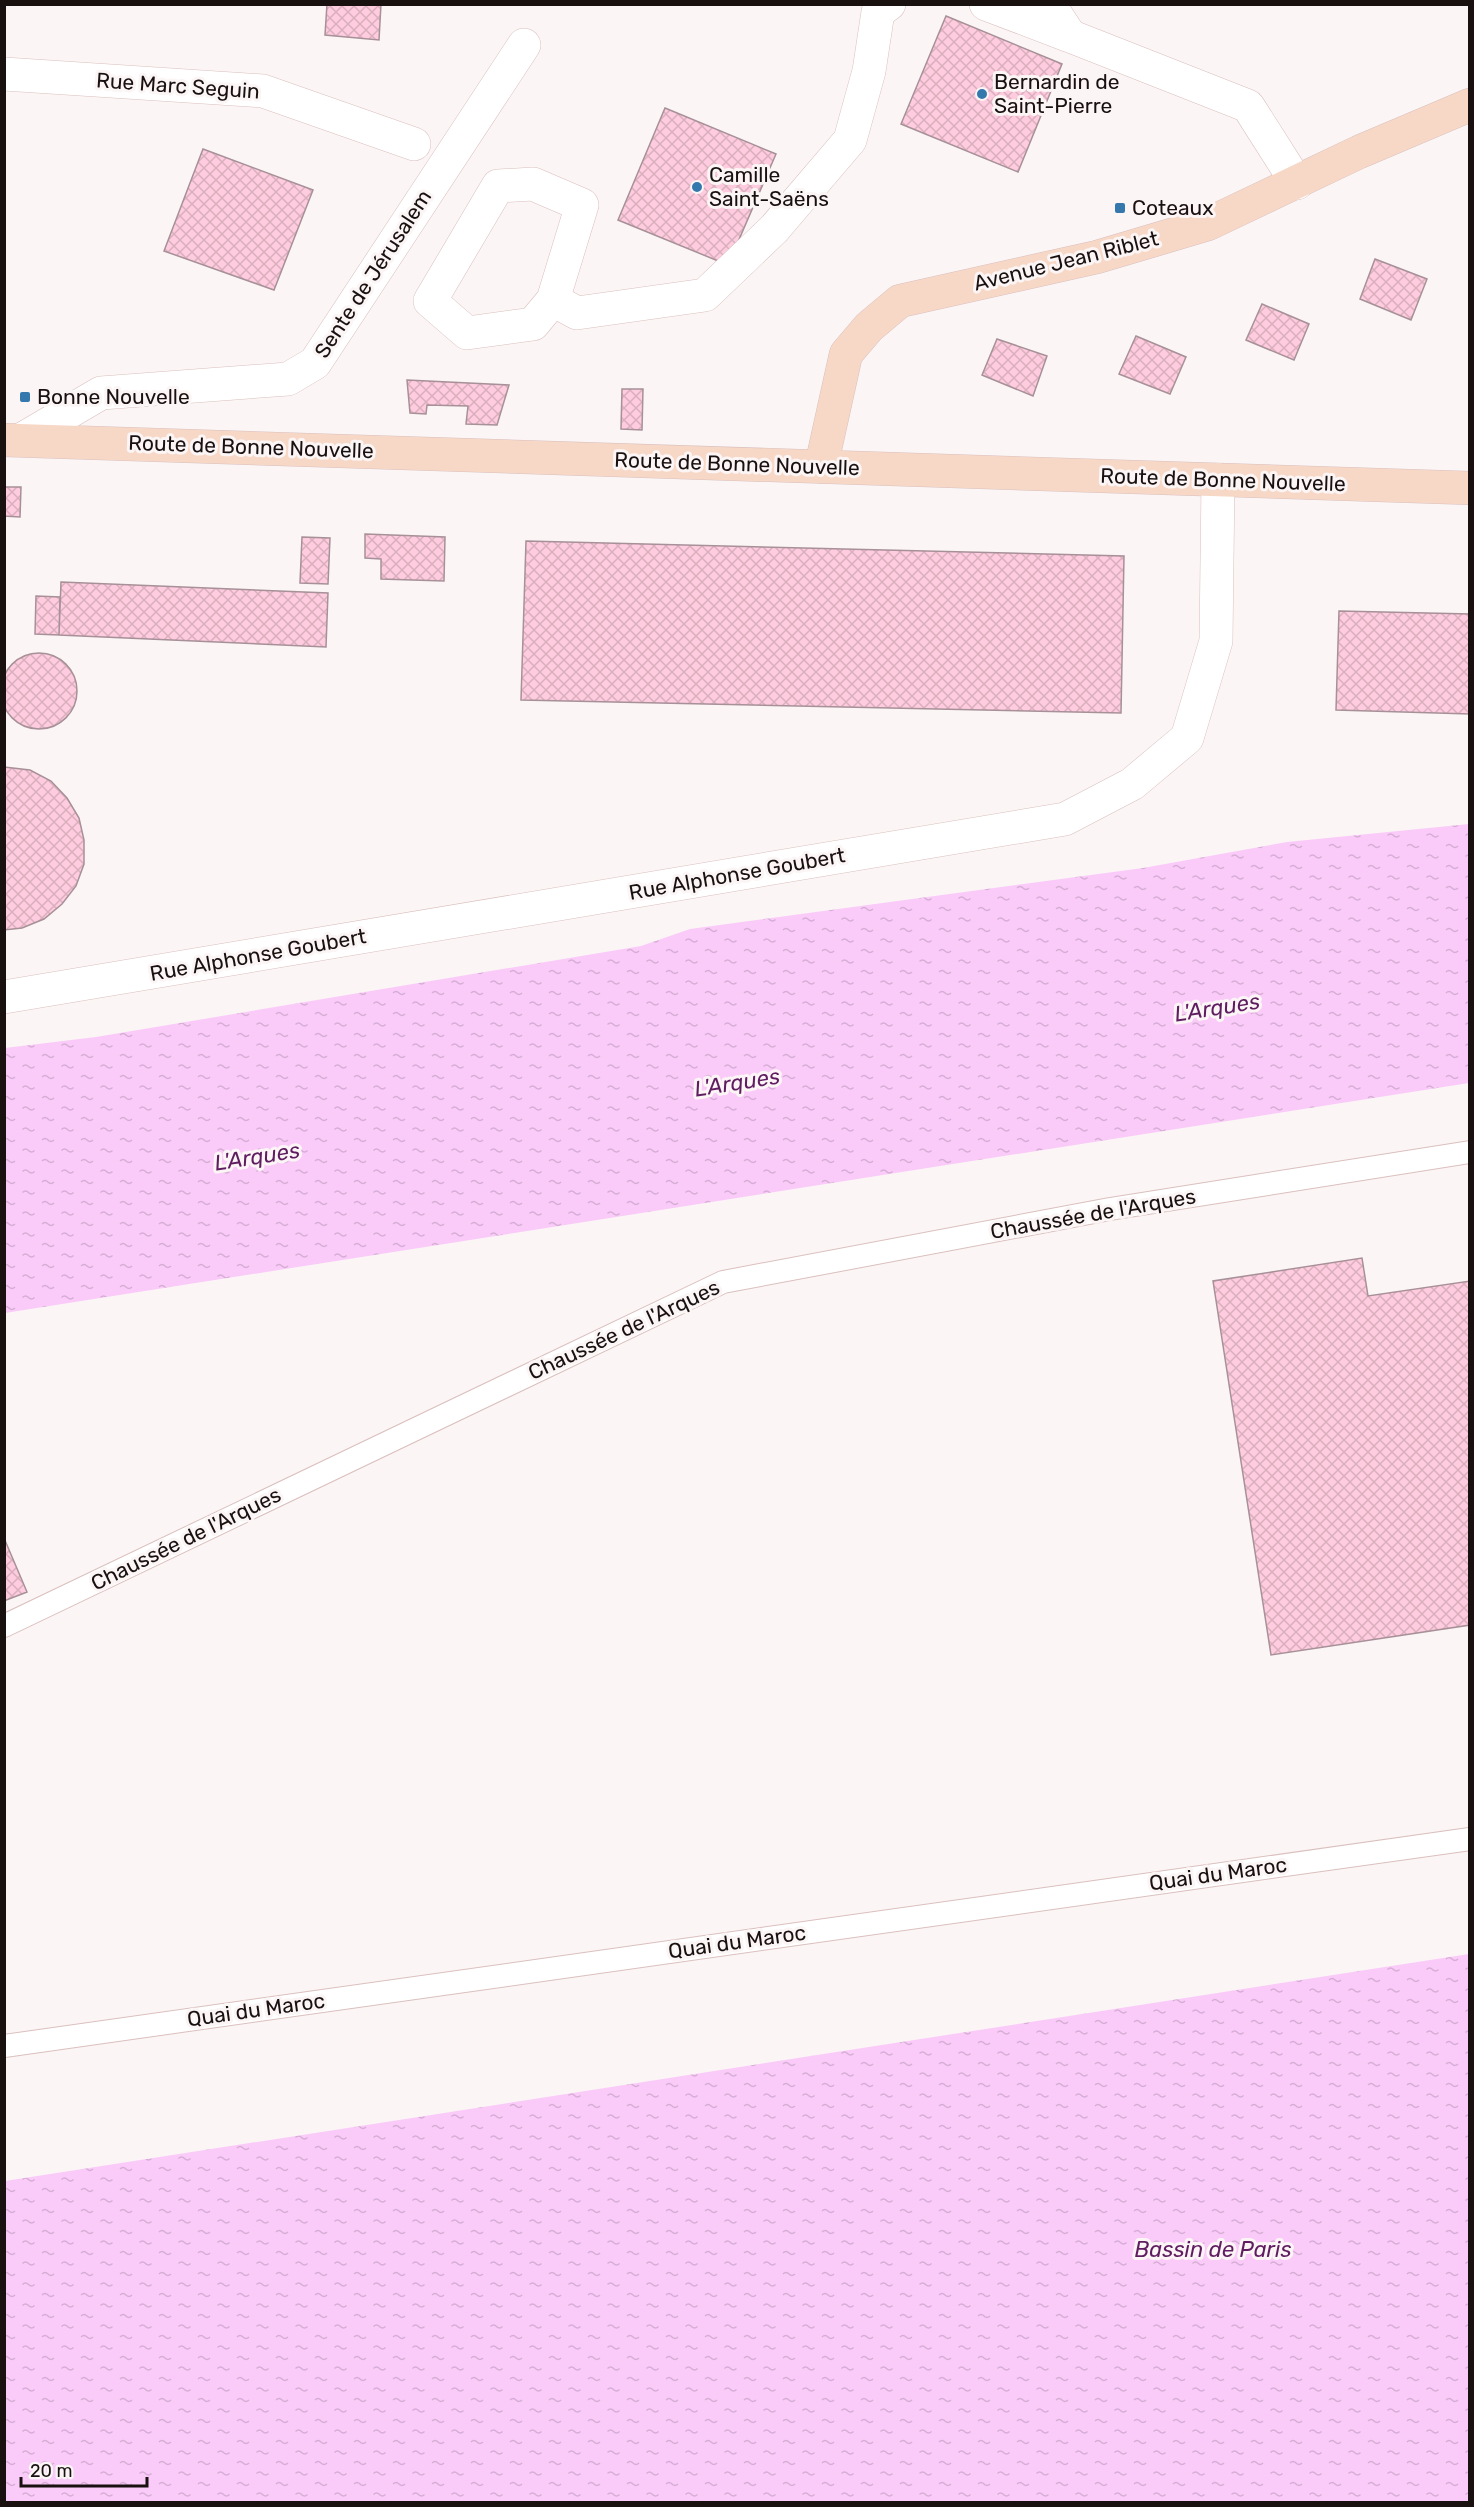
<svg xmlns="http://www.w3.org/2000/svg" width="1474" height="2507" viewBox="0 0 1474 2507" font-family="Rubik,sans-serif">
	<defs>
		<pattern id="water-ripples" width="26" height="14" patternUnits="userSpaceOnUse" patternTransform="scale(1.5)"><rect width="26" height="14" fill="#facbf9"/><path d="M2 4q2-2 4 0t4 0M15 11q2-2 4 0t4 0" fill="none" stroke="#d6add4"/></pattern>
		<pattern id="building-cross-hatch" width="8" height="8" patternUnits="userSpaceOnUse" patternTransform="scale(1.5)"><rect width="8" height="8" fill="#feccde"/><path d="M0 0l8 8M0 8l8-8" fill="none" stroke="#d9aebd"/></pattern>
	</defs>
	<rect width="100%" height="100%" fill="#fbf5f5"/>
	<path fill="url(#water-ripples)" d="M1469,824v259l-1464,230v-265l91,-11 545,-91 49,-17 453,-61 144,-26z
		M1469,1954v548h-1464v-321z"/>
	<path fill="url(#building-cross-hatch)" stroke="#a79098" stroke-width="1.5" d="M327,4h54l-2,36 -54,-5z
		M946,16l116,48 -44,108 -117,-48z
		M665,108l111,46 -48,111 -110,-45z
		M203,149l110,41 -39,100 -110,-39z
		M1375,259l52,20 -16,41 -51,-21z
		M1262,304l47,20 -15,36 -48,-20z
		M1136,336l50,21 -16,37 -51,-20z
		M997,339l50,17 -14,40 -51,-21z
		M407,380l102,5 -12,40 -31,-1 2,-18 -41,-1 -1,9 -16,-1z
		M622,389h21l-1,41 -21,-1z
		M4,487h17l-1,30 -16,-1z
		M365,534l80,3 -1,44 -63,-2v-20l-16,-1z
		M302,537l28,1 -2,46 -28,-1z
		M526,541l598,15 -3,157 -600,-13z
		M61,582l267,11 -2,54 -267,-12z
		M36,596l24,1 -1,38 -24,-1z
		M1339,611l131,3v100l-134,-4z
		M1 691a38 38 0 1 1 76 0a38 38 0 1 1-76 0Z
		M4,767l26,3 21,11 16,17 12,20 5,22v24l-8,22 -14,18 -18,15 -22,9 -18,2z
		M1362,1258l6,38 102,-15v344l-199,30 -58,-374z
		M4,1538l23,54 -23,9z"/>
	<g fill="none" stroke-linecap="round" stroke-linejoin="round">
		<g stroke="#dac0be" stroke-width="24">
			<path id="lane" d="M4,1626l719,-344 387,-73 360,-57
				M4,2046l1466,-207"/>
		</g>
		<g stroke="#dac0be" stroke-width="34">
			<path id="street" d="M986,4l84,32
				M1049,4l21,32 178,70 49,77
				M4,74l259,17 151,53
				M533,184l49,21 -29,95 -20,24 -66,9 -37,-32 68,-115z
				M553,300l24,13 128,-18 69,-66 76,-89 19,-69 9,-59 11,-8
				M21,440l80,-47 187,-14 27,-16 209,-318
				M4,997l1061,-178 67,-35 55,-46 29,-97 2,-161"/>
		</g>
		<g stroke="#dac0be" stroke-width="34">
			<path id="secondary" d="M4,440l1466,48
				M821,467l25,-113 23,-27 31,-26 197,-44 111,-33 151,-72 111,-47"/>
		</g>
		<use href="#lane" stroke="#fff" stroke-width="22"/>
		<use href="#street" stroke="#fff" stroke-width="33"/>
		<use href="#secondary" stroke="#f7d8c7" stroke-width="33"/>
	</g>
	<g fill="#3478ae" stroke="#fbf5f5" stroke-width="2">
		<circle cx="982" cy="94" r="6"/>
		<circle cx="697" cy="187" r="6"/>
		<rect x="1114" y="202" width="12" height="12" rx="3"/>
		<rect x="19" y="391" width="12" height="12" rx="3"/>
	</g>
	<g text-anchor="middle" stroke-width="6" stroke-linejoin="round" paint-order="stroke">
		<g font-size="21" fill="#191010" stroke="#fbf5f5" text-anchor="start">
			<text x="994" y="89">Bernardin de<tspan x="994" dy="24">Saint-Pierre</tspan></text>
			<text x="709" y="182">Camille<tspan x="709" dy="24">Saint-Saëns</tspan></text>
			<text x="1132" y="215">Coteaux</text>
			<text x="37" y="404">Bonne Nouvelle</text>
		</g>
		<g font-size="21" fill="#191010" stroke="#fbf5f5">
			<text transform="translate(178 86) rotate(4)" y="7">Rue Marc Seguin</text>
			<text transform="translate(1066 261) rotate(-14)" y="7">Avenue Jean Riblet</text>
			<text transform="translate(373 274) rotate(-57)" y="7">Sente de Jérusalem</text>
			<text transform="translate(251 447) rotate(2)" y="7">Route de Bonne Nouvelle</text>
			<text transform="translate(737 464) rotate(2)" y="7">Route de Bonne Nouvelle</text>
			<text transform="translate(1223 480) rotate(2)" y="7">Route de Bonne Nouvelle</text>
			<text transform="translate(737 874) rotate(-10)" y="7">Rue Alphonse Goubert</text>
			<text transform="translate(258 955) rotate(-10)" y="7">Rue Alphonse Goubert</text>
			<text transform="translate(1093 1214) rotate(-10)" y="7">Chaussée de l'Arques</text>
			<text transform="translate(624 1330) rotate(-25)" y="7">Chaussée de l'Arques</text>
			<text transform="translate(186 1539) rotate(-26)" y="7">Chaussée de l'Arques</text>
			<text transform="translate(1218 1874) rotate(-8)" y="7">Quai du Maroc</text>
			<text transform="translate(737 1942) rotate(-8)" y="7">Quai du Maroc</text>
			<text transform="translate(256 2010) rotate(-8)" y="7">Quai du Maroc</text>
		</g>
		<g font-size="22" font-style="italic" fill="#5f1c60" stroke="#fbf5f5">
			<text transform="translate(1217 1007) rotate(-9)" y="8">L'Arques</text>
			<text transform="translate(737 1082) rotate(-9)" y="8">L'Arques</text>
			<text transform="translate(257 1156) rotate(-9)" y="8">L'Arques</text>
			<text x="1213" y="2257">Bassin de Paris</text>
		</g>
	</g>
	<rect width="1474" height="2507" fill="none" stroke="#191010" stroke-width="12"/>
	<path d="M21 2477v9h126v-9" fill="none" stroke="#191010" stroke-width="3"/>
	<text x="30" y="2477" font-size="18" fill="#191010" stroke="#fbf5f5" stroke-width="4.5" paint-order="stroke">20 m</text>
</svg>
